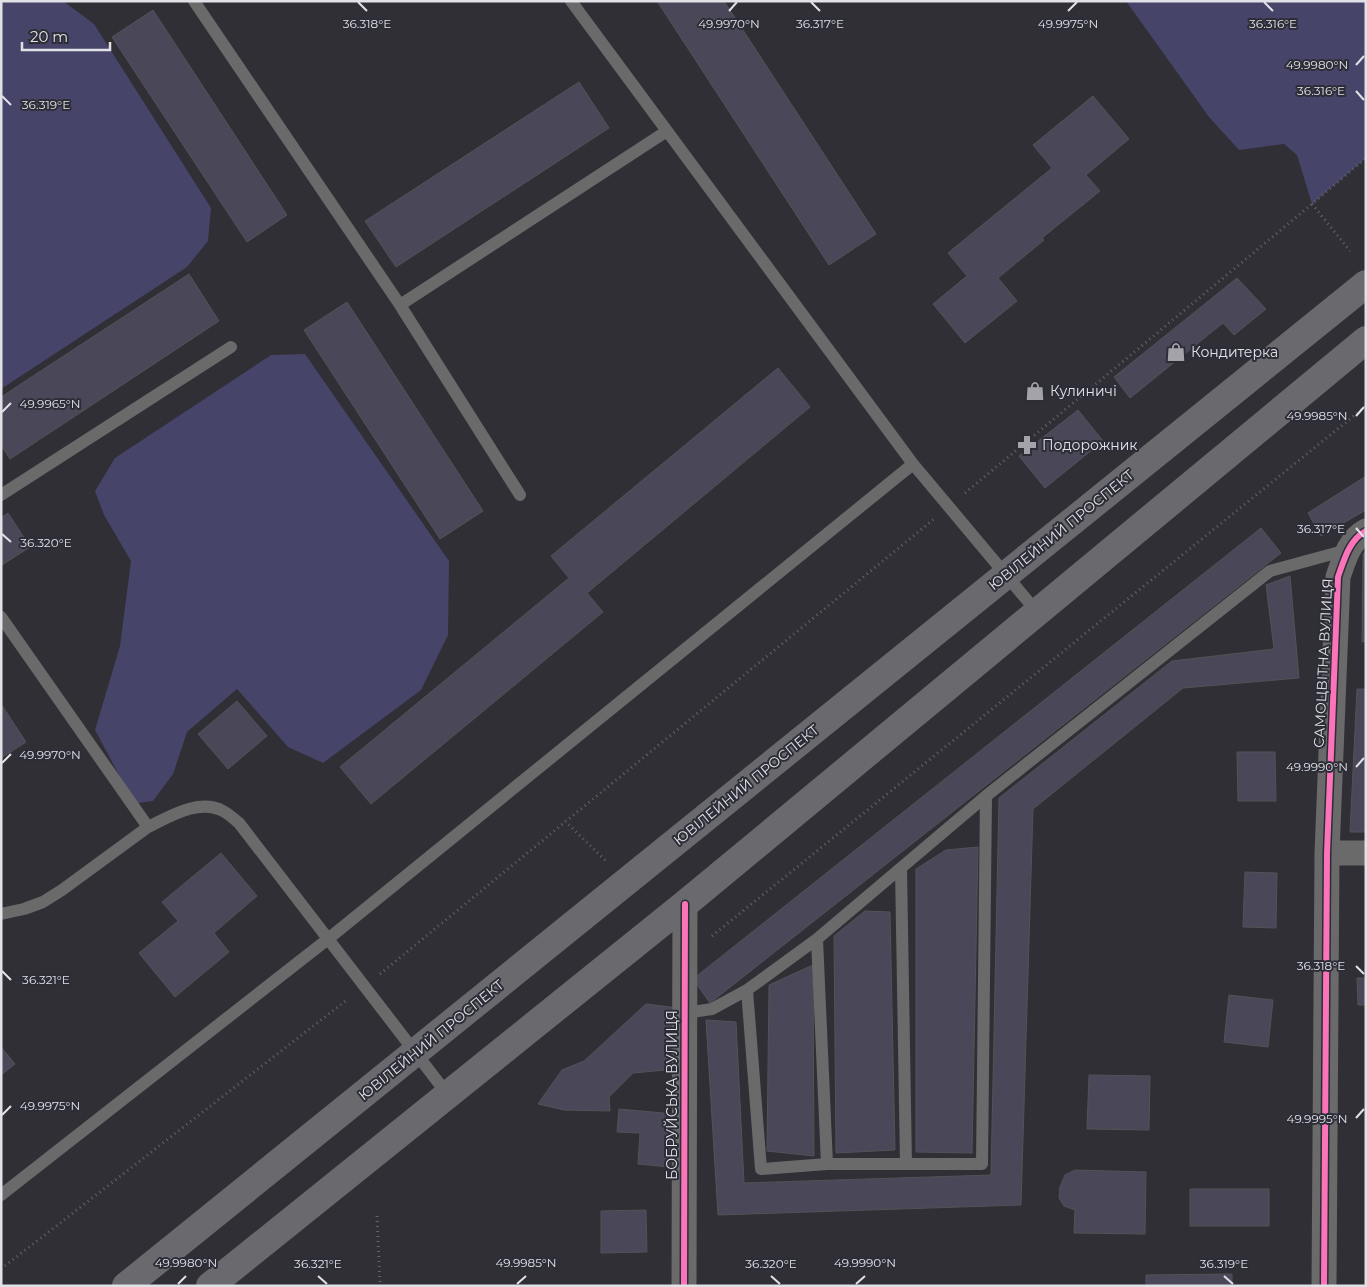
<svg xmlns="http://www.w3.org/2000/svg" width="1367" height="1287" viewBox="0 0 1367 1287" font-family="Montserrat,sans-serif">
	<rect width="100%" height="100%" fill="#2f2f35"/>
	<path fill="#464469" d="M1,1h62l31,23 117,184 -3,33 -21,26 -186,122z
		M1126,1h240v157l-54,46 -15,-49 -13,-11 -45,6 -30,-33z
		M305,354l144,207 -1,74 -27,55 -98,73 -35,-16 -51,-58 -50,43 -14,42 -20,27 -15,2 -12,-15 -31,-58 25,-84 11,-85 -27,-46 -9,-24 20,-33 156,-103z"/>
	<path fill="#4a4858" stroke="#525257" d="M657,1h67l152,233 -47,31z
		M153,10l134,205 -40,27 -135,-205z
		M579,82l30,46 -213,139 -31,-46z
		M1093,96l36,43 -43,36 14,16 -58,47 2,2 -46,38 19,23 -52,42 -32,-39 34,-28 -19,-23 104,-85 -19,-23z
		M189,274l30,47 -209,138 -9,-14v-48z
		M1237,278l29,31 -32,26 -11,-12 -93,75 -16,-21z
		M347,302l136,209 -43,28 -136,-209z
		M778,368l32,39 -223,186 16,19 -232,192 -31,-37 229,-189 -18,-22z
		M1078,410l25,31 -58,47 -26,-32z
		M1366,476v34l-45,26 -13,-23z
		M8,513l22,34 -28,18 -1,-47z
		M1261,528l20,25 -571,450 -17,-24z
		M1366,552v89l-4,1 1,-88z
		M1290,576l9,102 -116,10 -150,121 -12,396 -303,10 -12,-195 30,2 8,161 247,-8 8,-377 173,-137 102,-12 -8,-64z
		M1357,689h9v143h-16z
		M237,701l30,35 -39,33 -30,-35z
		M1,704l25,38 -25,16z
		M1237,752h38l1,49h-38z
		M978,847l-6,306 -56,-1v-283l30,-19z
		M221,853l36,43 -43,37 15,19 -54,45 -36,-44 39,-32 -16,-19z
		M1245,872l32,1 -1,55 -33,-1z
		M865,911l25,1 5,238 -59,3 -2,-217z
		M813,965l1,191 -47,-5 2,-166z
		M1357,978h9v27h-8z
		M1229,995l44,5 -5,47 -44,-5z
		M646,1004l32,4 -2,61 -43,4 -24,24 1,14 -46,-1 -26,-6 24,-34 22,-9z
		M1,1047l14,17 -14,11z
		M1089,1075l61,1 -1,54 -62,-1z
		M619,1109l55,5 -5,53 -31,-3 2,-31 -23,-1z
		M1075,1170l71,2 -1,62 -71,-1 1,-23 -11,-4 -5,-8 1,-11 5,-12z
		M1190,1189h79v37h-79z
		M646,1210l1,42 -46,1v-42z
		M1232,1274v12h-86v-11z"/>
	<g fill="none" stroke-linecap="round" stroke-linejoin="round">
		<path stroke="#656567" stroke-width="3" stroke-dasharray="1 4" stroke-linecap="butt" d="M1312,204l38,47
			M965,493l347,-289 54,-46
			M565,821l42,41
			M712,936l654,-530
			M380,974l554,-455
			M377,1216l3,70
			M1,1269l347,-270"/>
		<path stroke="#6a6a6b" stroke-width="12" d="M194,1l206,304
			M571,1l342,463
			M1,495l230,-148
			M520,495l-120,-190 267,-174
			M1,617l147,210c21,-10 51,-29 75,-16 6,3 11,8 16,12l209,272
			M901,868l5,296
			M1,914l23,-5 19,-7 19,-12 86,-63
			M817,939l10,225
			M747,990l70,-51 169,-143 284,-225 77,-21
			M685,1013l27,-4 35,-19 14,179 66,-5h155l4,-368
			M1,1195l327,-256 585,-475 124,148"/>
		<path stroke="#6a6a6b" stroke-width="25" d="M1327,853h39
			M684,1286l1,-382
			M1324,1286l3,-433 11,-276c6,-17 11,-37 28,-46"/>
		<path stroke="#6a6a6e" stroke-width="28" d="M126,1286l1240,-1002
			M210,1286l475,-382 681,-564"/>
		<g stroke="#2d2d37" stroke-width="9">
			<path id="cycleway" d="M684,1286l1,-382
				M1324,1286l3,-433 11,-276c6,-17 11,-37 28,-46"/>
		</g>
		<use href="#cycleway" stroke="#fb73b8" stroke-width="6"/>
	</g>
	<path fill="none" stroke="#e1e1e8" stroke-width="2" d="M358,2l9,9M811,2l9,9M1264,2l9,9M729,11l8,-9M1068,11l9,-9M1356,65l8,-9M1356,91l8,9M2,96l9,9M2,412l9,-9M1356,416l8,-9M1356,528l8,9M2,534l9,8M2,763l9,-9M1356,767l8,-9M1356,966l8,8M2,971l9,9M2,1115l9,-9M1356,1118l8,-9M318,1276l9,8M771,1276l9,8M1224,1276l9,8M178,1284l8,-8M517,1284l9,-8M856,1284l9,-8"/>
	<defs>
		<g id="shop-bare" transform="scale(1.5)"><path d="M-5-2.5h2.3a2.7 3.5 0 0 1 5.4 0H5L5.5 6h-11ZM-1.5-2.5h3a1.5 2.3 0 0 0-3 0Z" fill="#a3a3a9" stroke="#2d2d37" stroke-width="2.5" paint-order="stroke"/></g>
		<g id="pharmacy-bare" transform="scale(1.5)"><path d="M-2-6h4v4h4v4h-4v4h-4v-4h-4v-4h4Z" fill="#a3a3a9" stroke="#2d2d37" stroke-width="2.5" paint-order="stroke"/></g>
	</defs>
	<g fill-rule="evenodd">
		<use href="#shop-bare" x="1176" y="352"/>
		<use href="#shop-bare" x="1035" y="391"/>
		<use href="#pharmacy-bare" x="1027" y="445"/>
	</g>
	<g text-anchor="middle" stroke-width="4" stroke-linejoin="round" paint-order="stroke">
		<g font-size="14" fill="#e1e1e8" stroke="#2d2d37" text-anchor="start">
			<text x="1191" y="357">Кондитерка</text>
			<text x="1050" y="396">Кулиничі</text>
			<text x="1042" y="450">Подорожник</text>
		</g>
		<g font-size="14" fill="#e1e1e8" stroke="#2d2d37">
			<text transform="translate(1061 530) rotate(-39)" y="5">ЮВІЛЕЙНИЙ ПРОСПЕКТ</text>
			<text transform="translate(1323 663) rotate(-87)" y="5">САМОЦВІТНА ВУЛИЦЯ</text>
			<text transform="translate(746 785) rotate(-39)" y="5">ЮВІЛЕЙНИЙ ПРОСПЕКТ</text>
			<text transform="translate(431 1040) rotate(-39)" y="5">ЮВІЛЕЙНИЙ ПРОСПЕКТ</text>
			<text transform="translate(672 1095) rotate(-90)" y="5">БОБРУЙСЬКА ВУЛИЦЯ</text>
		</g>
	</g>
	<g font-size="12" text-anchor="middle" fill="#e1e1e8" stroke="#2d2d37" stroke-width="4" stroke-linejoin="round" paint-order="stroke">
		<text x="367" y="28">36.318°E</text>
		<text x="820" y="28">36.317°E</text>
		<text x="1273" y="28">36.316°E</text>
		<text x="729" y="28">49.9970°N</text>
		<text x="1068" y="28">49.9975°N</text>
		<text x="1317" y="69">49.9980°N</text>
		<text x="1321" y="95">36.316°E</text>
		<text x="46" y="109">36.319°E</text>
		<text x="50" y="408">49.9965°N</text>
		<text x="1317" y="420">49.9985°N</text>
		<text x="1321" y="533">36.317°E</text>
		<text x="46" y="547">36.320°E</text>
		<text x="50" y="759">49.9970°N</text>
		<text x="1317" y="771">49.9990°N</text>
		<text x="1321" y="970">36.318°E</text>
		<text x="46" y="984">36.321°E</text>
		<text x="50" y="1110">49.9975°N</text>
		<text x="1317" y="1123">49.9995°N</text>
		<text x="186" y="1267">49.9980°N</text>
		<text x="526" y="1267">49.9985°N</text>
		<text x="865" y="1267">49.9990°N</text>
		<text x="318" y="1268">36.321°E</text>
		<text x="771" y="1268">36.320°E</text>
		<text x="1224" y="1268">36.319°E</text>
	</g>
	<rect width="1367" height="1287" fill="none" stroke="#e1e1e8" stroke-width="5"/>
	<path d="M22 42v8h88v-8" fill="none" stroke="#e1e1e8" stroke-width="2.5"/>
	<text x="30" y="42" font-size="15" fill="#e1e1e8" stroke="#2d2d37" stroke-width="4" paint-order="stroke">20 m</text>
</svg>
